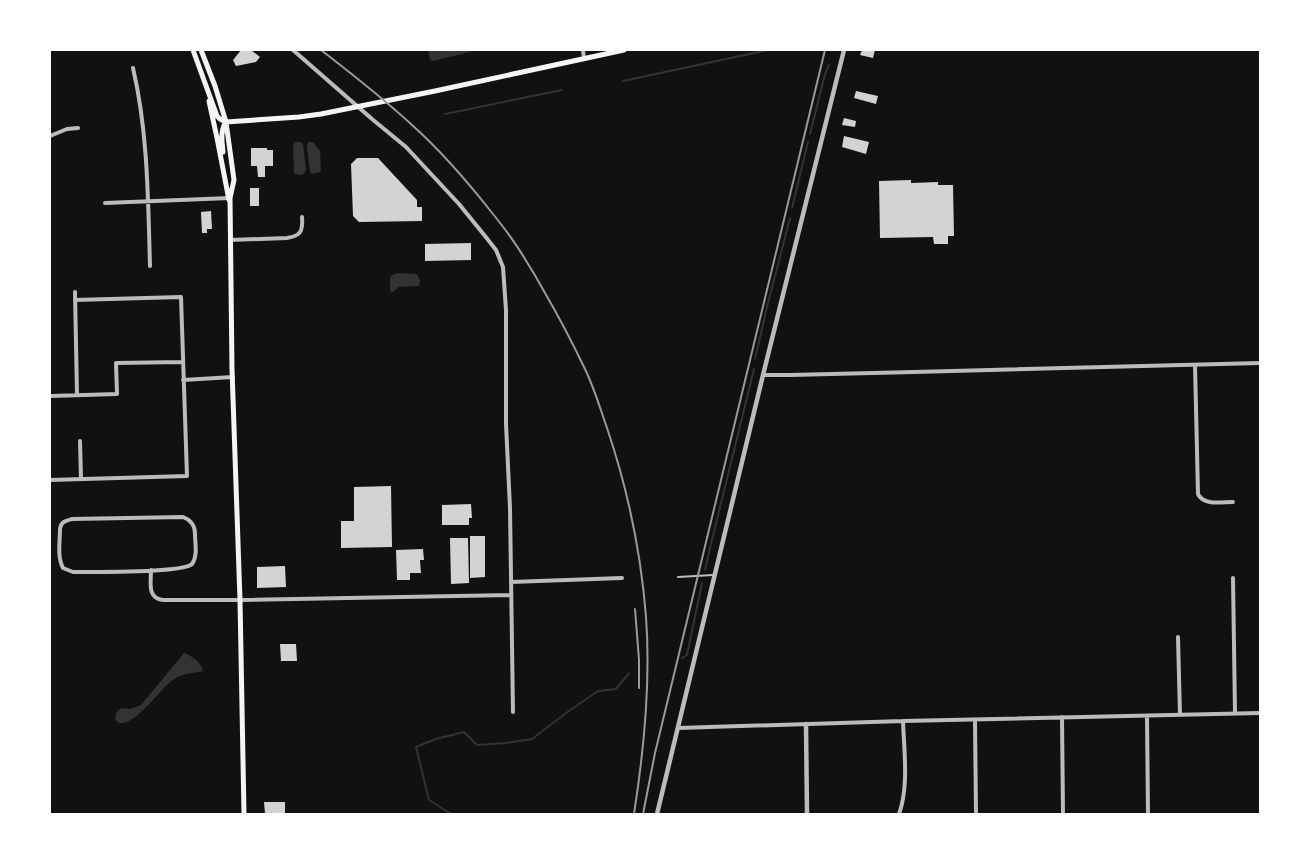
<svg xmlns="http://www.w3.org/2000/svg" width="1310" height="864" viewBox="0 0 1310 864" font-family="'Varela Round',sans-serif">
	<rect width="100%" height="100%" fill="#111"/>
	<path fill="#333" d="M428,50h50l-45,11 -3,-1z
		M295,142h6l2,2 3,26 -2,4 -5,1 -5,-2 -1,-28z
		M308,142h5l7,9 1,19 -1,2c-3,1 -8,3 -10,0l-3,-25z
		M397,273l20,1 3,7 -1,5 -21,1 -5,5h-2l-1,-2v-12l2,-3z
		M184,653c8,3 17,9 19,18 -11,3 -19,1 -30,9 -12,8 -36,43 -51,43 -4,0 -4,-1 -7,-4l1,-6 5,-5 9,1 11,-4z"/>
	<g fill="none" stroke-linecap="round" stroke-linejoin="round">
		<path stroke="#333" stroke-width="2" d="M623,81l145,-31
			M445,114l117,-24
			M810,134l15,-60 4,-9
			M792,208l16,-66
			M755,359l11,-48 24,-93
			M705,570l5,-22 44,-179
			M682,658l5,-3 15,-72
			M451,814l-22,-14 -13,-53 20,-8 28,-7 13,13 29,-2 26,-4 34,-26 32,-22 18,-2 13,-16"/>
	</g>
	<path fill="#d3d3d3" d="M241,50h10l9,7 -4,5 -20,4 -3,-6z
		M862,50h13l-2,8 -13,-3z
		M856,91l22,5 -2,8 -22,-6z
		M844,118l12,3 -1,6 -13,-2z
		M844,136l25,6 -3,12 -24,-7z
		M251,148h16v2h6v16h-8v11h-7l-1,-11h-6z
		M357,158h21l39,42v7h5v14l-63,1 -6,-6 -2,-52z
		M911,180v3l27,-1v3h15l1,51h-6v8h-14l-1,-7 -53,1 -1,-57z
		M250,188h9v18h-9z
		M211,211l1,18h-5v4h-5l-1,-21z
		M471,243v17l-46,1v-17z
		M391,486l1,61 -51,1v-27h13v-34z
		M471,504l1,14h-3v7h-27v-20z
		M470,536h15v41l-15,1z
		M450,538h18l1,45 -18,1z
		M423,549l1,11h-4l1,13h-11v7h-13l-1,-30z
		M285,566l1,21 -29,1v-21z
		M280,644h16l1,17h-16z
		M264,802h21v12h-20z"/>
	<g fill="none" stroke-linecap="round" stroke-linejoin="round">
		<path stroke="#bcbcbc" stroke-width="2" d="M678,577l35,-2"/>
		<path stroke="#bcbcbc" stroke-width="4" d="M293,50l79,69 34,28 53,57 26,32 11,14 7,17 3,43v114l4,84 3,204
			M583,50l1,9
			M133,68c15,64 15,132 17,198
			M50,136l17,-7 11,-1
			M105,203l125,-5
			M230,240l57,-2c14,-2 16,-7 15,-21
			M75,292l2,103
			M1195,365l3,129c6,12 23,8 35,8
			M763,375h27l124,-3 346,-9
			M183,380l50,-3
			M50,396l67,-2 -1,-31 66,-1
			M80,441l1,38
			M50,480l137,-4 -6,-179 -106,3
			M183,517c8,3 12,8 12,17 0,9 3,22 -3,30 -9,9 -101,8 -119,8l-10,-4c-6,-11 -3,-26 -3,-39 1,-7 5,-8 12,-10z
			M151,570c0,13 -4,28 12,30h77l271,-5
			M1233,578l2,135
			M511,582l111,-4
			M1178,637l2,78
			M1147,716l1,98
			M1062,717l1,97
			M975,720l1,94
			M678,728l225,-7 357,-8
			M899,814c10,-27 5,-64 4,-93"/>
		<path stroke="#bcbcbc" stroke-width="4.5" d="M806,724l1,90
			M657,814l106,-439 81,-325"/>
		<path stroke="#f5f5f5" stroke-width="5" d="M193,50l24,66 3,3 6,3 73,-5 22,-3 114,-23 189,-41
			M201,50l14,36 11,36 8,58 -4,18 2,171 8,231 4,214
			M209,101l8,37 12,62
			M223,152c-1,-11 -3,-21 3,-30"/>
		<path stroke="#9a9a9a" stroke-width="2" d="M321,50c31,24 62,48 91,75 28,25 54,55 77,84 13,16 26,33 36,50 7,11 14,23 20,34 14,24 27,49 39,74 10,20 16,41 23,61 21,62 34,125 39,189 5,66 -2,133 -12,197
			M635,609l4,51v28
			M643,814l12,-61 170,-703"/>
	</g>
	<rect width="1310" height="864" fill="none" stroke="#ffffff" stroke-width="102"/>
</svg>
